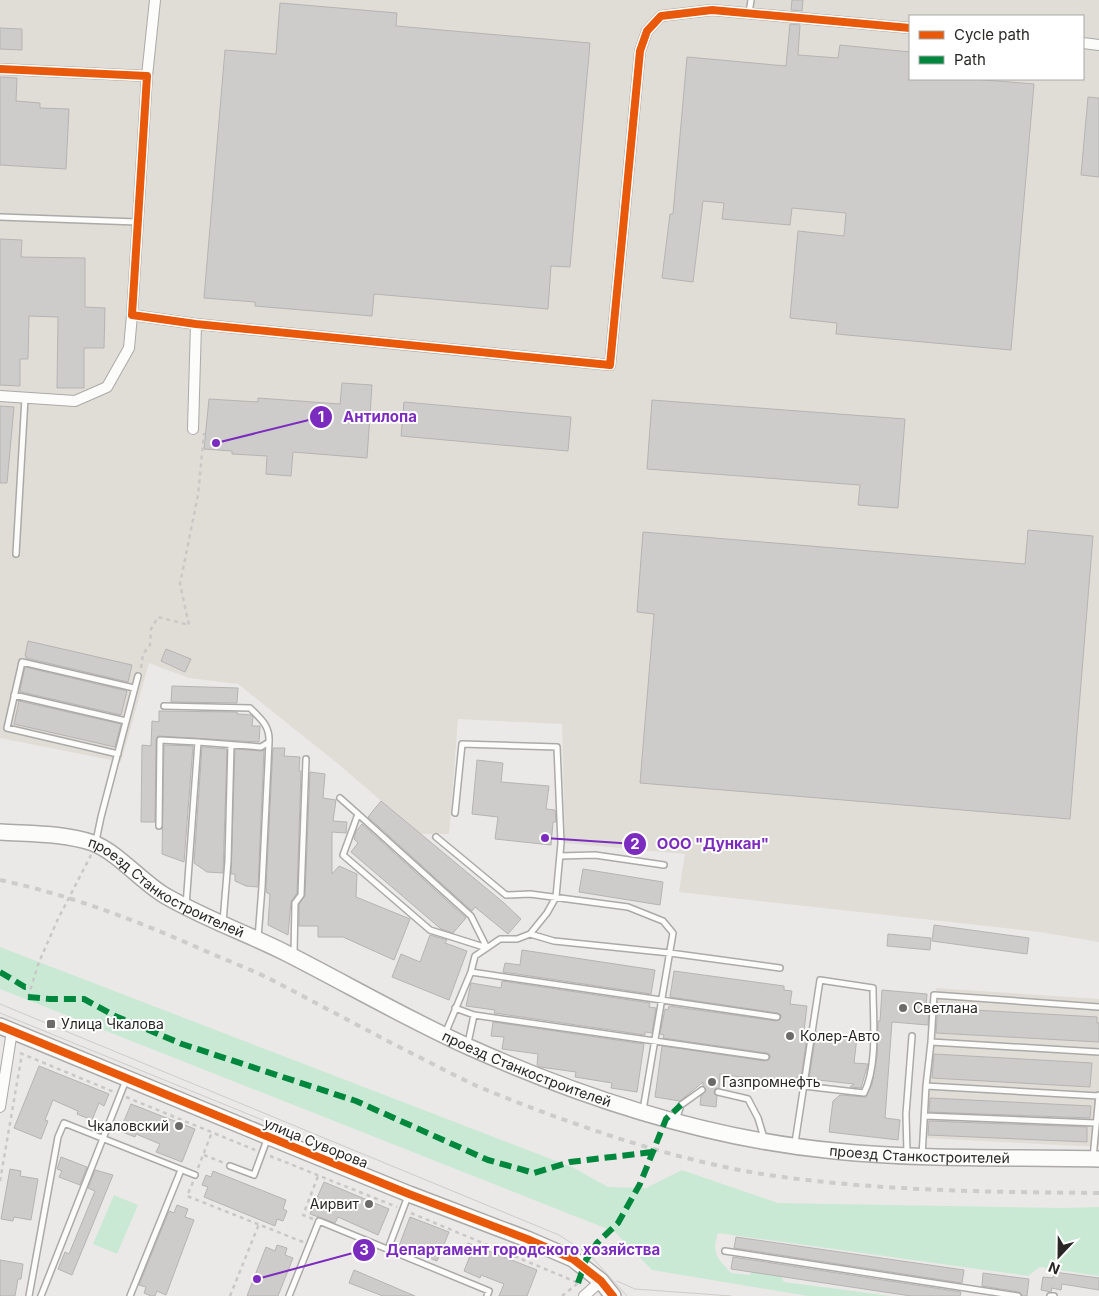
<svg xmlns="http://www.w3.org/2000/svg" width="1099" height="1296" viewBox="0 0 1099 1296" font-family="Inter,sans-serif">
	<rect width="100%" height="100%" fill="#ebe9e7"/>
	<path fill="#e0dcd6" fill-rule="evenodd" d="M0,0h1099v942l-59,-10 -361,-40 6,-38 -120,-11 -3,-119 -104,-5 -9,115h-29l-83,-71 -99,-79 -49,-6 -40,-15 -28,99 -121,-24zM910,16h173v63h-173z
		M936,988l163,11v148l-173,-9z"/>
	<path fill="#c9e9d4" d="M0,947l572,220 36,20 38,1 36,-18 96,33 286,5 35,-1v69l-59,-9 -12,9 -310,-43c-7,21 0,25 13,40l19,2 5,-9 23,4 6,12 107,14h-83l-156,-26 -37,-38 -615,-243z
		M114,1195l24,10 -21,49 -24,-10z"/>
	<path fill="#cecccb" stroke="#b6b4b3" d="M792,0h11l-1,11 -11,-1z
		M280,3l117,10 -1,13 194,17 -20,224 -19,-1 -3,43 -174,-15 -2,22 -117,-10v-4l-51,-4 21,-248 51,4z
		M790,24l10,1 -2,30 40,3 2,-13 70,7v27h62l62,5 -23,266 -175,-16 1,-11 -47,-5 8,-87 46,5 2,-23 -54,-5 -2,17 -68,-6 2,-16 -21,-2 -10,81 -31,-4 8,-64h3l14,-157 99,9z
		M0,28l22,1v21l-22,-1z
		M0,77l17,1 -1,23 24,2v5l29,1 -3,60 -66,-4z
		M1088,97l11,1v79l-18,-2z
		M0,239l22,1 -1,17 64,1v49l20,1 -1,40h-20v40h-27l1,-71 -29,-1 -1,43h-8v27l-20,-1z
		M342,383l30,2 -5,73 -74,-6 -2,24 -25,-2 1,-18 -35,-2v-3l-28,-2 5,-50 49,3v-4l82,6z
		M652,400l253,19 -7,89 -40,-3 2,-20 -213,-16z
		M404,402l167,15 -3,34 -167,-15z
		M0,406l14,1 -7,76h-7z
		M1028,530l65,6 -23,283 -430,-36 14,-169 -17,-2 6,-80 382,32z
		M28,641l104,24 -4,17 -102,-24v-2h-1z
		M166,649l25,10 -6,13 -24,-11z
		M25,667l102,24 -6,24 -100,-23 -1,-2z
		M172,686l66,2 -1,15 -66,-1z
		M19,701l102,23 -6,23 -101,-23z
		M159,711l78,1v2l14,1 2,2 -1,9h8l-1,16 -101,-6 -2,4 -1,82h-14l1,-77 9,1 1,-25 7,1z
		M164,745l29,1 -9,116 -22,-8z
		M202,747l25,2 -4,124 -16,-1 -13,-9z
		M273,748h12l-1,8 16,1 -1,14h2l-4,122 -6,9 -3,33 -20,-10 2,-31 -3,-1 -1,-6z
		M235,749l26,2 3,-1 -6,137 -12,-1 -11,-5v-7h-4z
		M477,760l26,3 -2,19 48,4 -3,23 9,1 1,12h-3l-2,23 -56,-6 3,-22 -26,-3z
		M310,772l15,2 -2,24 13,2 -3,21 14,1 -1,11 -14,-1v42l7,-8 18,8 -1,23 54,22 -16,41 -51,-23h-25v-11h-19v-22l6,-9z
		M381,801l123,102 17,16 -13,15 -33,-27 -3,4 -104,-94z
		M362,824l104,94 -13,15 -12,-4 -90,-77 7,-9 -4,-4 2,-8z
		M583,869l80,13 -3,23 -81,-13z
		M934,925l95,13 -2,16 -95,-13z
		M888,934l43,4 -1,12 -43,-4z
		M430,935l17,5 -2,3 22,8 -18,49 -57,-23 9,-23 19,8z
		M522,950l133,20 -4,24 -148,-22 2,-9 15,2z
		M674,971l110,15v4l8,1 -2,13 17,2 -3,25h4l-7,47 -4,-1 -1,8 -76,-11 -1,14 -4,1 -1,2 3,5 -1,11 -16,-2 1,-9 5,-6 -3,-4v-4l-23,19 -25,-4 7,-51 103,15 5,-3v-3l-3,-2 -104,-15 1,-3 -4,-1 5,-25 3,1 1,-4 107,15 5,-3v-3l-3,-2 -108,-16z
		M502,981l148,22 -1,4 7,1 -4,25 -7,-1v3l-151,-22 1,-3 -29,-4 5,-23 30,5z
		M882,990l45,4 -1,13h3l-1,18 -36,-3 -7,96 15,2 -2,20 -69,-8 4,-31 7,-6 26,2 6,-13 5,-28 1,-35h2z
		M938,1008l159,9v6h2v19l-163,-9z
		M493,1022l151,22 -7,48 -26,-4 1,-5 -37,-6 1,-5 -36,-5 -3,-2 1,-11 -36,-5 2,-12 -13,-1z
		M816,1032l41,5 -3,26 14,1 -7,24 -11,-1 4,-3 -45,-5z
		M934,1054l158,9 -2,24 -158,-9z
		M39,1066l70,28 -5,12 -5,-3 -7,17 -15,-6 1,-3 -25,-11 -8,20 3,1 -7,18 -27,-11z
		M930,1098l161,8 -1,12 -161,-6z
		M131,1104l64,25 -13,33 -26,-10 4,-8 -24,-10 -1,3 -15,-6z
		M929,1121l158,6v15l-159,-7z
		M61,1157l26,10 -7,18 -21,-8 3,-6 -5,-2z
		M10,1169l11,2 -1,5 18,3 -7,41 -17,-3 -1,4 -12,-2z
		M95,1170l18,5 -41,100 -14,-6 7,-17 4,2 26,-63 -7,-3z
		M213,1171l73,29 -3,9 4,2 -4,10 -6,-2 -2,7 -71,-29 4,-10 -6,-2 4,-10 5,2z
		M324,1182l65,27 -11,26 -40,-18 -3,6 -25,-9z
		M177,1205l11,4 -3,8 9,3 -28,75 -9,-4 -2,5h-4l-7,-3 2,-6 -7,-2 30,-74 5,2z
		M410,1217l39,15 -12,29 -38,-15z
		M736,1237l228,33 -2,13 -228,-35z
		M468,1243l69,27 -10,26h-28l5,-12 -23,-9 -1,3 -16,-7 6,-15 -6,-3z
		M277,1245l10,3 -2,7 8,3 -15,38h-31l19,-49 9,4z
		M733,1257l228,35 -1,4h-49l-180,-27z
		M0,1260l23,4 -2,15h-3l-3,17h-15z
		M354,1270l61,26h-32l-34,-13z
		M1054,1272l45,6v12l-37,-6 -1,6 -9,-2 -1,4 -10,-2 2,-13 10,1z
		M983,1273l46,6 -2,17h-5l-3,-4 -37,-6z"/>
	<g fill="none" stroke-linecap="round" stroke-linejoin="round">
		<g stroke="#abaaa8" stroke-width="8">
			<path id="lane" d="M749,13l2,-13
				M0,217l137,5
				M16,554l9,-156
				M14,695l112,26
				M164,706l86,2c11,11 20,18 19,34l-8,5 -63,-5
				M118,754l-111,-26 15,-66 112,26
				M340,798l18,16 -15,41 87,75 57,18
				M358,814l113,102 16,32
				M159,826l1,-86 38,2 -12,164
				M436,837l70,58 24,-1 98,13 35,14 10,12 -30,177
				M96,841l5,-24 37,-141
				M560,856l35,-1 69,10
				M223,922l5,-61 3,-116
				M530,934l24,7 116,12 110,15
				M258,938l4,-51 7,-145
				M294,954l1,-51 6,-8 5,-136
				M471,972l306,45
				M455,1008l19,7
				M445,1034l26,-62 4,-16 25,-17h17l13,-5 17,-21 9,-16 5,-54 -4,-96 -95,-3 -7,69
				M931,1042l3,-47 165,12
				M468,1043l6,-28 292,42
				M926,1086l173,10
				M718,1092l30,7 10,19 6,20
				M925,1116l171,7
				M676,1120l5,-15 21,-15
				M795,1143l25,-163 53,8c0,30 5,78 -9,105l-60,-7
				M907,1154l-1,-40 6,-78
				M922,1156l4,-70 5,-44 168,10
				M1093,1158l6,-63
				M230,1166l24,9 14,-38
				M388,1249l20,-53
				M725,1251l293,45
				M29,1296l29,-159 6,-14 131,52
				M41,1296l85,-216
				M130,1296l51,-126
				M289,1296l30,-75 170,70 -2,5
				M1050,1296h4"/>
		</g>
		<g stroke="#abaaa8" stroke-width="12">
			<path id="street" d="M1083,43l16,2
				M0,69l147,7 -15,239 64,9 414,41 30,-314 7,-20 14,-15 51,-6 198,18
				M147,76l8,-76
				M0,396l75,5 32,-14 22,-39 3,-33
				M193,429l3,-105
				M0,1107l12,-76
				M584,1296l17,-15"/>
		</g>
		<g stroke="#abaaa8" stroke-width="18">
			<g id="secondary">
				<path id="s1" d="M0,832c31,2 64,1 93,11 24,9 48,38 71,52 39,23 82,38 122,58 61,31 121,66 183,94 116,52 239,92 366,104 88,9 176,6 264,8"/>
				<path d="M0,1026l269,111 140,57 118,45 46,20 28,22 12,15"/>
			</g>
		</g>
		<path stroke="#cac8c7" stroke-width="2.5" stroke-dasharray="4 4" stroke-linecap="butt" d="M141,668l2,-14 7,-9 1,-16 7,-12 31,8 -9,-41 18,-89 6,-62
			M28,997l11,-35 18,-41 34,-66
			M20,1053l94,39
			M126,1097l129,53
			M204,1155l20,8
			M270,1156l127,51
			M198,1168l14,-36
			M0,1181l22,-127
			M193,1182l-6,14 116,46
			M411,1213l170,71
			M313,1219l-10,-4 15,-39
			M230,1296l29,-72
			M562,1296l16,-13"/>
		<use href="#lane" stroke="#fcfcfb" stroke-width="5"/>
		<use href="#street" stroke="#fcfcfb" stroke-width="10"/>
		<use href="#secondary" stroke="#fcfcfb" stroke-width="15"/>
		<path stroke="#ccc" stroke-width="1" d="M0,1004l559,231 31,20 37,41
			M0,1013l287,117
			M617,1281l18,8 96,7"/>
		<path stroke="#ccc" stroke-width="4" stroke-dasharray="6 6" stroke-linecap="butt" d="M0,880c70,15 138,41 203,70 23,10 47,19 69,30 52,27 103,55 155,81 17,9 35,18 52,26 88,36 190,72 283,87 112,17 224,18 337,19"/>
		<path stroke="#00873e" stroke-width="6" stroke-dasharray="12 6" stroke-linecap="butt" d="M0,972l25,15h6
			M28,997l22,2h34l31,17 67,28 174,57 132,59 46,13 36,-11 83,-10
			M578,1283l8,-23 11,-17 21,-20 22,-39 26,-65 15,-14"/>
		<g stroke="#fff" stroke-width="11">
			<path id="cycleway" d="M0,69l147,7 -15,239 64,9 414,41 30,-314 7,-20 14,-15 51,-6 198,18
				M0,1026l269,111 140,57 118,45 46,20 28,22 12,15"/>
		</g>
		<use href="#cycleway" stroke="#e8590c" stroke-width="8"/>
	</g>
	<g fill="#6c6b69" stroke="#fff" stroke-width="2">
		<circle cx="903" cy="1008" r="5"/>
		<rect x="46" y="1019" width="10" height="10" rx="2.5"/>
		<circle cx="790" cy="1036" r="5"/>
		<circle cx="712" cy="1082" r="5"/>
		<circle cx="179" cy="1126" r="5"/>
		<circle cx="369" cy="1204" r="5"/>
	</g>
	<g text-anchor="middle" stroke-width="4" stroke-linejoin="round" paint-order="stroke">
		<g font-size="14" fill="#282725" stroke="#fff">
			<text dy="5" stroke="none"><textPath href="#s1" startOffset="180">проезд Станкостроителей</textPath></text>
			<text dy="5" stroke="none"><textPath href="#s1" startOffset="585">проезд Станкостроителей</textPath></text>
			<text transform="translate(316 1143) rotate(22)" y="5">улица Суворова</text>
			<text dy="5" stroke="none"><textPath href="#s1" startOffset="990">проезд Станкостроителей</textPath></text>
		</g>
		<g font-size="14" fill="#282725" stroke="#fff" text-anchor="start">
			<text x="913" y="1013">Светлана</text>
			<text x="61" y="1029">Улица Чкалова</text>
			<text x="800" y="1041">Колер-Авто</text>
			<text x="722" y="1087">Газпромнефть</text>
			<text x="169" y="1131" text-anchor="end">Чкаловский</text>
			<text x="359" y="1209" text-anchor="end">Аирвит</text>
		</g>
	</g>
	<path fill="none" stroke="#7b2cbf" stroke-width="2" d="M216 443L321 417M545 838L635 844M257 1279L364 1250"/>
	<g fill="#7b2cbf" stroke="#fff" stroke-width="2">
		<circle cx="216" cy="443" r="5"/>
		<circle cx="545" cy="838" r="5"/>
		<circle cx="257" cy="1279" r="5"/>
		<circle cx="321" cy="417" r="12"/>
		<circle cx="635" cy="844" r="12"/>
		<circle cx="364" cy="1250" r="12"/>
	</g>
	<g font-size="15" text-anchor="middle" font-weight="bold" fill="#fff">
		<text x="321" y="422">1</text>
		<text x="635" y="849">2</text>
		<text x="364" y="1255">3</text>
	</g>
	<g font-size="15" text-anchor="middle" font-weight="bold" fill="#7b2cbf" stroke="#fff" stroke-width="4" stroke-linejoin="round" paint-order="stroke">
		<text x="380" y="422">Aнтилопа</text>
		<text x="713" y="849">ООО "Дункан"</text>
		<text x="523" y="1255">Департамент городского хозяйства</text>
	</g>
	<rect x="909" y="15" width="175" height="65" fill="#ffffff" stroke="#a9a9a8"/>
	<rect x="919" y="31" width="25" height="8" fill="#e8590c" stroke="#a9a9a8"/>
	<text x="954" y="40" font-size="15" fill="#282725">Cycle path</text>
	<rect x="919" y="56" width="25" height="8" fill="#00873e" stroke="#a9a9a8"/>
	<text x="954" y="65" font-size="15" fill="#282725">Path</text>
	<g transform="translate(1059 1256) rotate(202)" stroke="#ffffff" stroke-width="4" paint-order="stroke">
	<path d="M0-4L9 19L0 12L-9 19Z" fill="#282725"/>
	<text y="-8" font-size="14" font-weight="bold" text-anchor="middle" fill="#282725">N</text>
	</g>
</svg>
